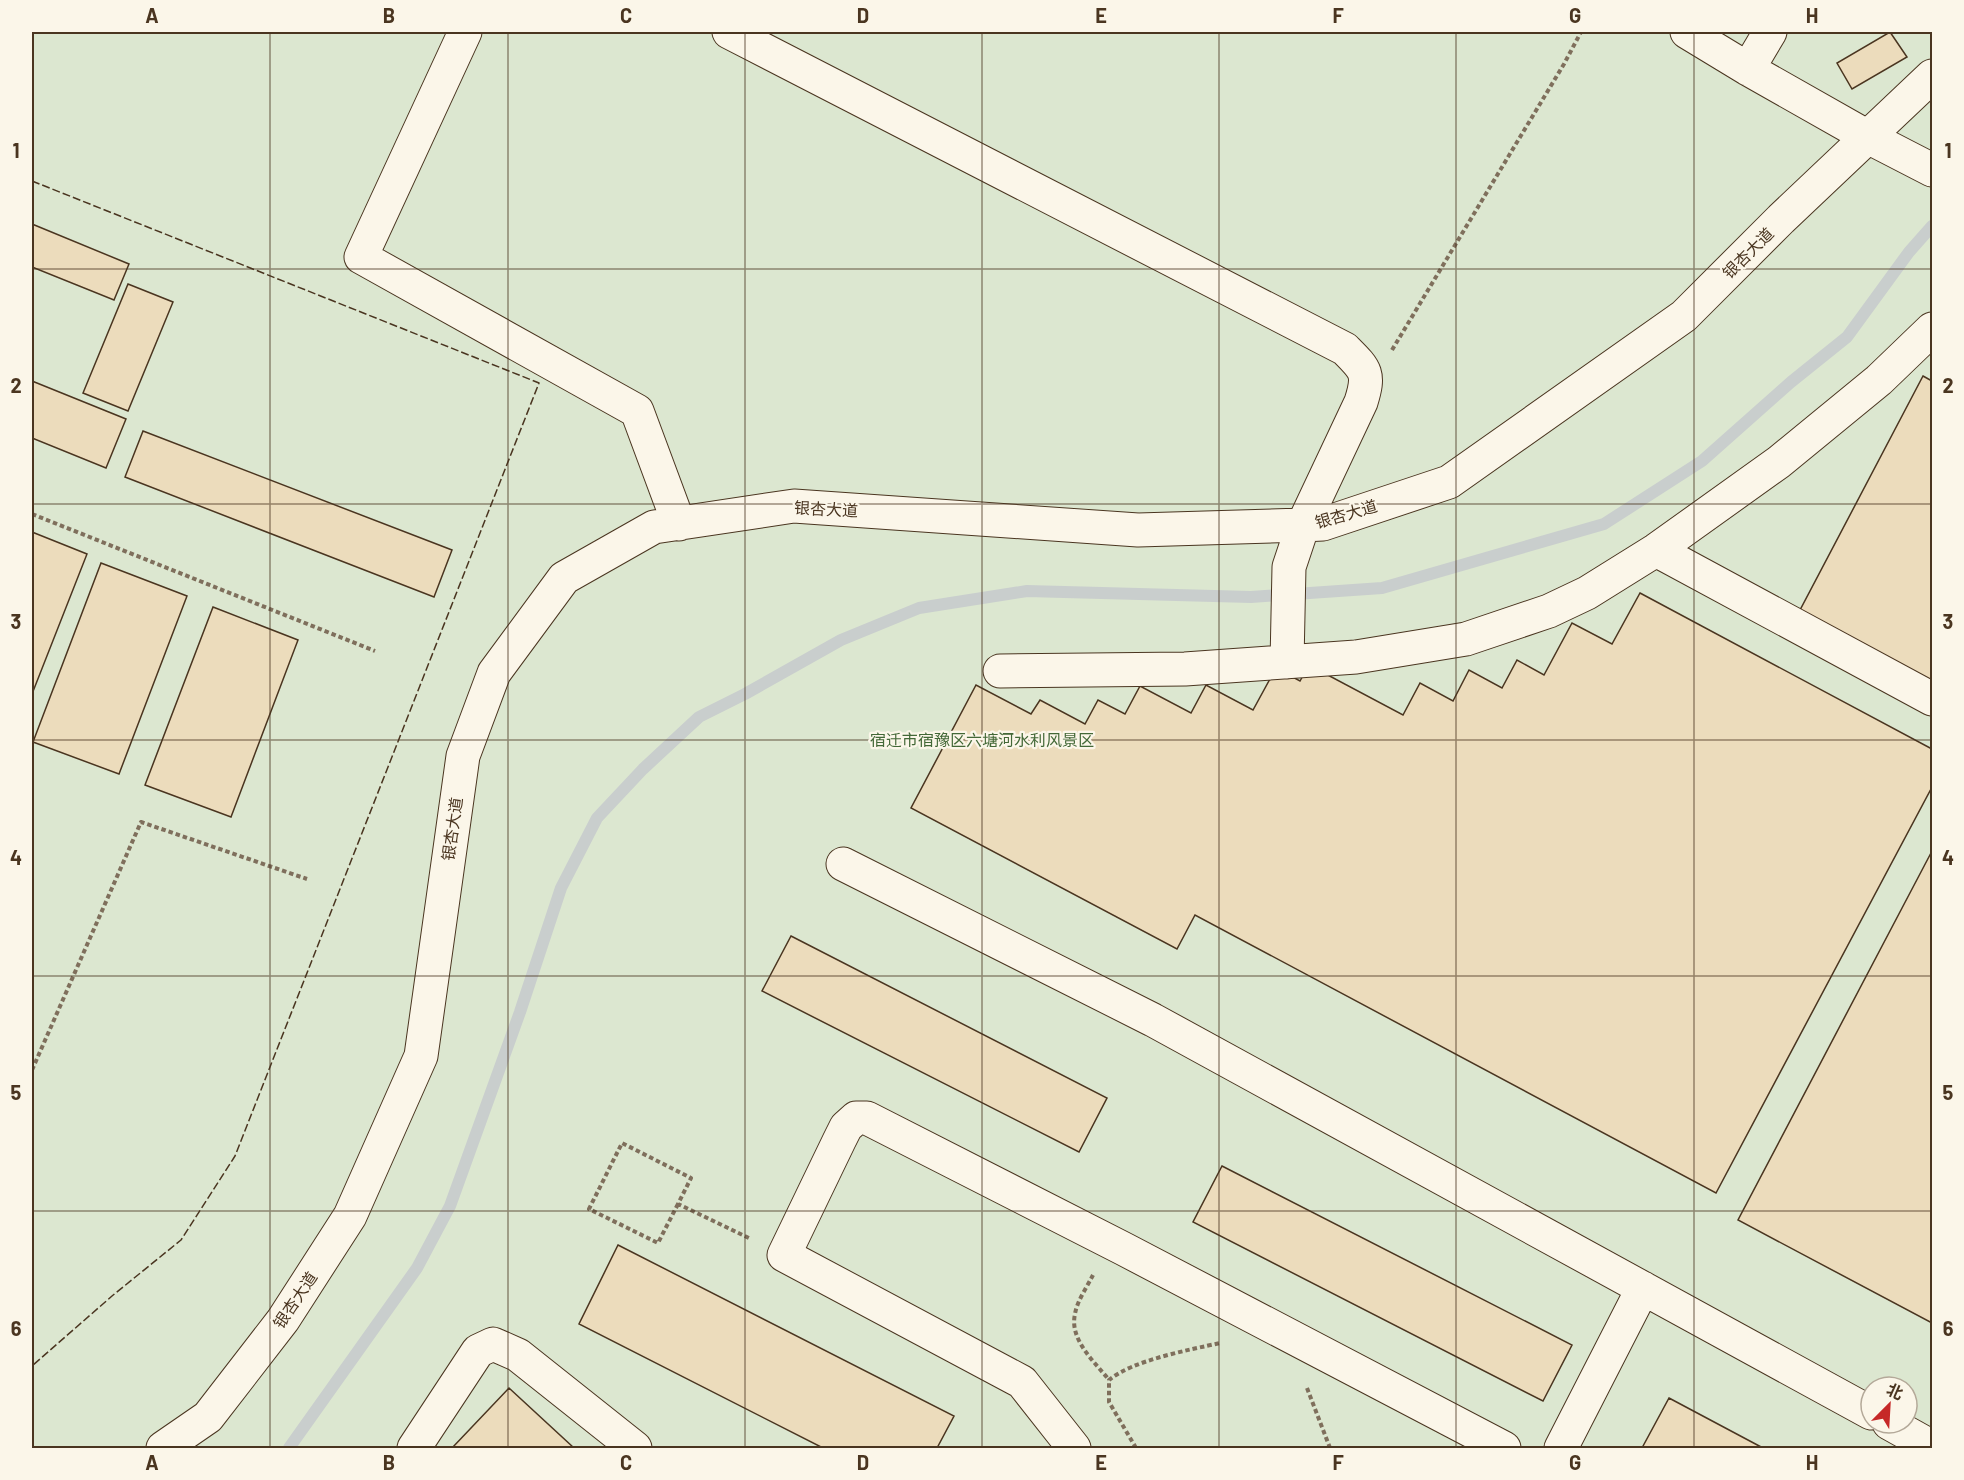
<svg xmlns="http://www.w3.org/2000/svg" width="1964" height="1480" viewBox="0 0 1964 1480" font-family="Barlow,'Noto Sans SC',sans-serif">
	<rect width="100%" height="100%" fill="#fbf6e9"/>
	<path fill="#dce7d0" stroke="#887966" stroke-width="1.5" fill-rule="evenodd" d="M32,32h1900v1416h-1900zM1871,1387h36v36h-36z"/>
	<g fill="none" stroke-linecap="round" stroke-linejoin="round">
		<path stroke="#c9cecd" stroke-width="12" d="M289,1448l128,-180 33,-62 70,-194 41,-124 36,-70 46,-49 56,-52 46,-23 96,-54 78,-32 108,-17 224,6 131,-9 222,-64 98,-63 89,-79 56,-45 62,-85 23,-26"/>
	</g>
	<path fill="#ecdcbc" stroke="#4a3520" stroke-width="1.5" d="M1890,32l17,25 -55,32 -15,-26z
		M32,224l97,40 -15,36 -82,-33z
		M128,284l45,18 -45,109 -45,-18z
		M1923,376l9,5v301l-133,-70z
		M32,381l94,38 -20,49 -74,-30z
		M143,431l309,119 -18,47 -309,-120z
		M32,532l55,22 -55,140z
		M101,563l86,33 -68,178 -86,-32z
		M1640,593l292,156v38l-216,406 -521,-278 -18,34 -266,-141 65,-123 55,29 9,-14 45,24 13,-24 27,14 15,-28 51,27 15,-28 47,25 23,-42 24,13 9,-16 94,50 17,-32 33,18 16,-31 33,18 15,-28 27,15 28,-52 40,21z
		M213,607l85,33 -67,177 -86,-32z
		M1932,851v472l-194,-103z
		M791,936l316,162 -28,54 -317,-161z
		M1222,1166l350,179 -29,56 -350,-179z
		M618,1245l336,171 -17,32h-114l-244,-124z
		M509,1388l65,60h-122z
		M1669,1398l94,50h-121z"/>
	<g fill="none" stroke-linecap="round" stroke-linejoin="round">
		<g stroke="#4a3520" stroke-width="35">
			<path id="minor" d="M465,32l-104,225 276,154 42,113
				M729,32l616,317c21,21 25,24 16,53l-58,123 -14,42 -2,95
				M1687,32l61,37 120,68 64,33
				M1748,69l22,-37
				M1656,550l276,149
				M1000,671l185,-2 171,-12 110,-18 83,-28 38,-18 69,-43 123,-88 100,-82 53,-51
				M843,864l310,156 718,393
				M1889,1423l43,24
				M163,1448l45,-31 75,-97 67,-104 71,-160 42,-300 31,-83 70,-95 90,-51 140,-21 344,24 165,-5 20,-1 126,-42 235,-166 97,-97 151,-143
				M414,1448l64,-97 15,-7 25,11 117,93
				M1074,1448l-52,-66 -238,-127 55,-114 7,-14 10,-9h11l257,131 380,199
				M1561,1448l82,-160"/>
		</g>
		<path stroke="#7f6f5c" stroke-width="4" stroke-dasharray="4.5 3" stroke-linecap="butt" d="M1392,350l172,-286 17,-32
			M32,514l343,137
			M32,1070l109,-248 166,57
			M678,1204l-20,39 -69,-34 33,-66 69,35 -13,26 73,35
			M1093,1275c-6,12 -16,26 -18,39 -6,26 20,48 34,66
			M1307,1388l23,60
			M1136,1448l-27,-46v-22c24,-20 80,-30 111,-37"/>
		<use href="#minor" stroke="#fbf6e9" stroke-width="33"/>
		<path stroke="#4a3520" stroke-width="1.5" stroke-dasharray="8 3" stroke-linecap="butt" d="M32,181l507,202 -304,773 -54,84 -69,56 -80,70"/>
	</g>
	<path fill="none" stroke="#4a3520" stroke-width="1.5" stroke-opacity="0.55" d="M270,32v1416M508,32v1416M745,32v1416M982,32v1416M1219,32v1416M1456,32v1416M1694,32v1416M32,269h1900M32,504h1900M32,740h1900M32,976h1900M32,1211h1900"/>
	<g text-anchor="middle" stroke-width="4.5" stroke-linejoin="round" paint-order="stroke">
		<g font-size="16" fill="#4a3520" stroke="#fbf6e9">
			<text transform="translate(1748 253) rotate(-45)" y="6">银杏大道</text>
			<text transform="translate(826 509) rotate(3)" y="6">银杏大道</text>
			<text transform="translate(1346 514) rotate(-16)" y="6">银杏大道</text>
			<text transform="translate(452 829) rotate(-82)" y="6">银杏大道</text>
			<text transform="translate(295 1300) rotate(-56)" y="6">银杏大道</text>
		</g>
		<g font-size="16" fill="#436837" stroke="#fbf6e9">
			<text x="982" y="746">宿迁市宿豫区六塘河水利风景区</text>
		</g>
	</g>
	<rect width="1964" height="1480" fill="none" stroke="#fbf6e9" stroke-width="66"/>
	<g transform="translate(1889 1405) rotate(24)"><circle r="28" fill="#fbf6e9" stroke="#b4a999" stroke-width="1.5"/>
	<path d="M0-4.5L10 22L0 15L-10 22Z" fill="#c62828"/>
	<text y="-9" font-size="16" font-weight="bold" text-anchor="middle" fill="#4a3520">北</text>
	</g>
	<rect x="33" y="33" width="1898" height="1414" fill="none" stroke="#4a3520" stroke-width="2"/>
	<g font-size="20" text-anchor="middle" font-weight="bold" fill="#4a3520">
		<text x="152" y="23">A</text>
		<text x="389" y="23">B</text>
		<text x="626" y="23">C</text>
		<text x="863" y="23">D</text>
		<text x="1101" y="23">E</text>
		<text x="1338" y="23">F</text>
		<text x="1575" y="23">G</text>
		<text x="1812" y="23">H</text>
		<text x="16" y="158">1</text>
		<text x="1948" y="158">1</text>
		<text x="16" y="393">2</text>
		<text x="1948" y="393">2</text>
		<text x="16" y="629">3</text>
		<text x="1948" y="629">3</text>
		<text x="16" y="865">4</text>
		<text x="1948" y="865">4</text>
		<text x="16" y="1100">5</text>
		<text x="1948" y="1100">5</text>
		<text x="16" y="1336">6</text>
		<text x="1948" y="1336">6</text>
		<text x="152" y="1470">A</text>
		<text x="389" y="1470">B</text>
		<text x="626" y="1470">C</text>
		<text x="863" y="1470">D</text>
		<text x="1101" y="1470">E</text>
		<text x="1338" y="1470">F</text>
		<text x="1575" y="1470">G</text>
		<text x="1812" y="1470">H</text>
	</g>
</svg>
